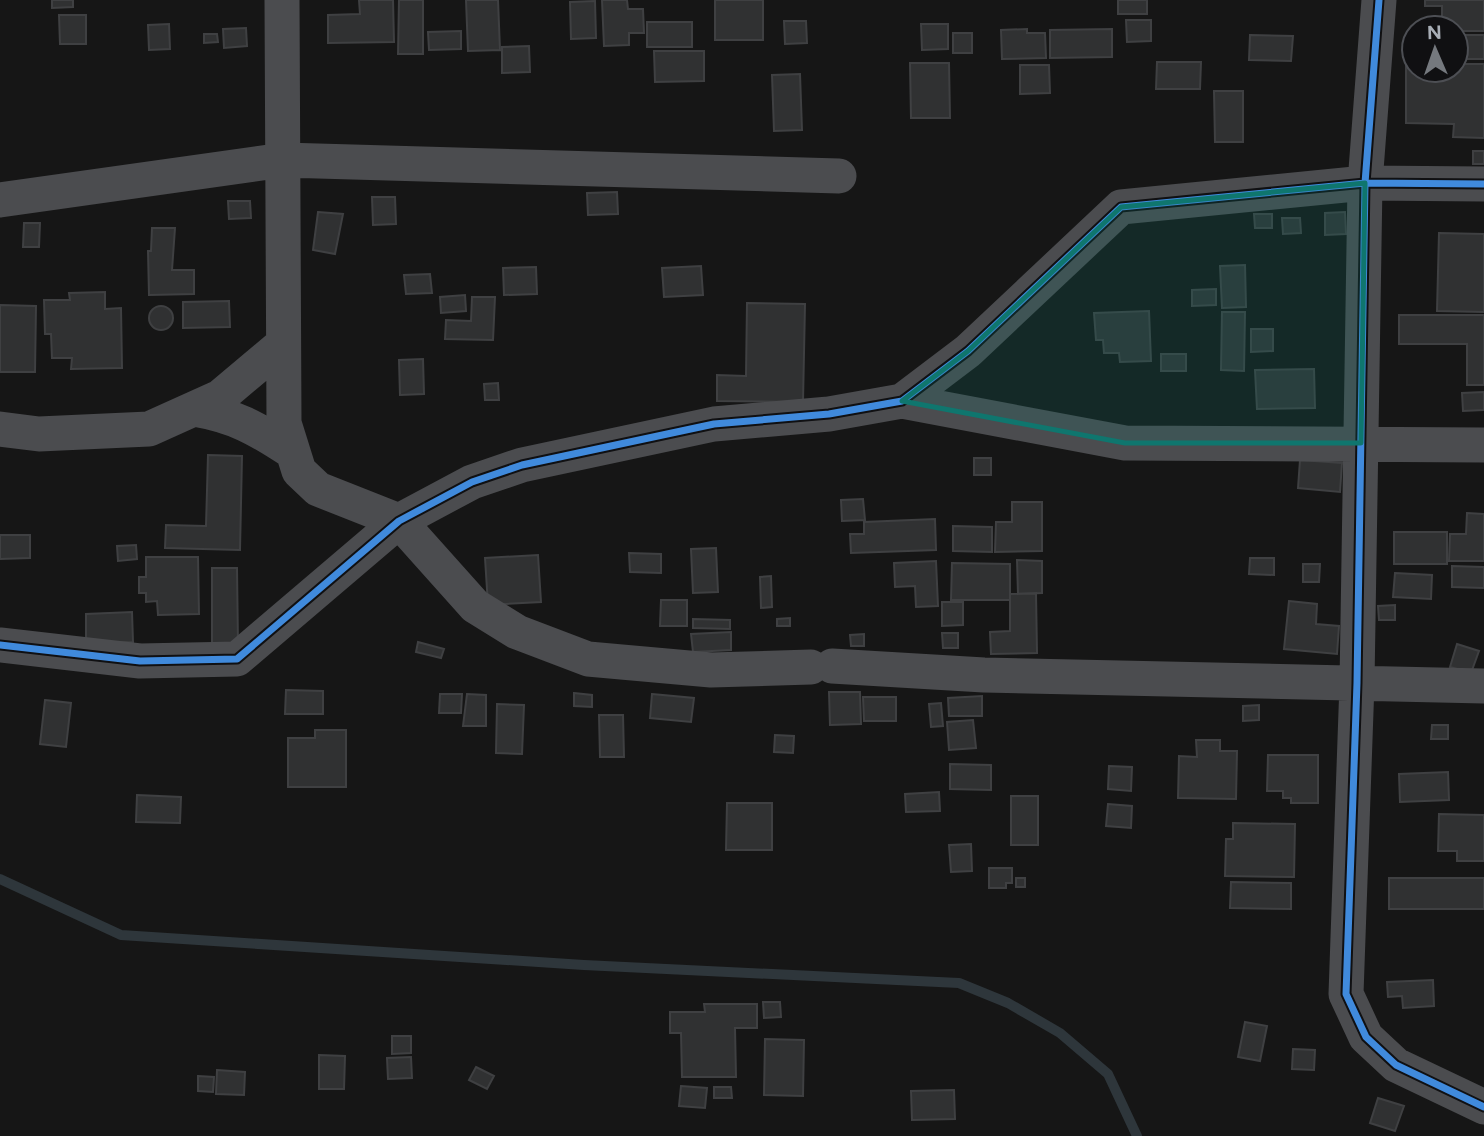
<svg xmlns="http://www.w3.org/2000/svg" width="1484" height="1136" viewBox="0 0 1484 1136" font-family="Figtree,sans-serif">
	<rect width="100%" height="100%" fill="#161616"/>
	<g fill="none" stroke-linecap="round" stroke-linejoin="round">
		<path stroke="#2e363b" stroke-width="10" d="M0,879l121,56 463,30 375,18 49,20 52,30 48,41 29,62"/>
	</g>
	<path fill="#303132" stroke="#3f4042" stroke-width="2" d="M52,0h21v7l-21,1z
		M359,0h34l1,42 -66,1v-28l32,-1z
		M399,0h24v54h-25z
		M466,0h32l2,50 -32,1z
		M602,0h25l1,9h15l1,24h-15v12l-25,1z
		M715,0h48v40h-48z
		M1118,0h29v14h-29z
		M1425,0h59v31h-28v-3h-14v-22h-17z
		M595,1l1,37 -25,1 -1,-37z
		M59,15h27v29h-26z
		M1126,20h25v21l-24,1z
		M784,21h22l1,22 -22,1z
		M647,22h45v25h-45z
		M169,24l1,25 -21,1 -1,-25z
		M921,24h27v25l-26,1z
		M246,28l1,18 -23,2 -1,-19z
		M1027,29v4h18l1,25 -44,1 -1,-29z
		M1112,29v28l-62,1v-28z
		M461,31v18l-32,1 -1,-18z
		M953,33h19v20h-19z
		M204,34h13l1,8 -14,1z
		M1250,35l43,1 -2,25 -42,-1z
		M1456,35h28v24h-28z
		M1414,44v13h-11v-12z
		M529,46l1,26 -28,1v-26z
		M654,51h50v30l-49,1z
		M1157,62h44l-1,27h-44z
		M910,63h39l1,55h-39z
		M1406,63l8,1v6h42v-6h28v74l-31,-1 1,-13 -48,-1z
		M1020,65h29l1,28 -30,1z
		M800,74l2,56 -28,1 -2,-56z
		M1214,91h29v51h-28z
		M1473,151h11v13h-11z
		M617,192l1,22 -30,1 -1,-22z
		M372,197h23l1,27 -23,1z
		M228,201h22l1,17 -22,1z
		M318,212l25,2 -8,40 -22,-4z
		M1345,212l1,22 -21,1v-22z
		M1254,214h18v14h-17z
		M1282,218h18l1,15 -18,1z
		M24,223h16l-1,24h-16z
		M152,228h23l-3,42h22v24l-45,1 -1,-44h3z
		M1439,233l45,1v78l-47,-1z
		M1245,265l1,42 -24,1 -2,-42z
		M701,266l2,29 -39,2 -2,-29z
		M536,267l1,27 -33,1 -1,-27z
		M430,274l2,19 -26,1 -2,-19z
		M1216,289v16l-24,1v-16z
		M105,292v17l16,-1 1,60 -51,1 1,-11h-20l-1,-24h-6l-1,-34h26l-1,-7z
		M465,295l1,16 -25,2 -1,-16z
		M472,297h23l-2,43 -48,-1 1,-19 25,1z
		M229,301l1,26 -47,1v-26z
		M747,303l58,1 -2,98 -86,-1v-26l29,1z
		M0,305l36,1 -1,66h-35z
		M149 318a12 12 0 1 1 24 0a12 12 0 1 1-24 0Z
		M1149,311l2,50 -31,1 -1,-9h-15l-1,-13h-7l-2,-27z
		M1222,312h23l-1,59 -23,-1z
		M1399,315h85v70h-17v-41h-68z
		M1251,329h22v22l-22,1z
		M1161,354h25v17h-25z
		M423,359l1,35 -24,1 -1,-35z
		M1314,369l1,39 -58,1 -2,-39z
		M498,383l1,17h-14l-1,-16z
		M1484,392v18l-21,1 -1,-18z
		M208,455l34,1 -2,94 -75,-2 1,-23 40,1z
		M974,458h17v17h-17z
		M1300,460l42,3 -2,29 -42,-4z
		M863,499l2,21 -23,1 -1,-21z
		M1012,502h30v49l-47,1 1,-30h16z
		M1467,513l17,1v47h-35l1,-27h16z
		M935,519l1,31 -85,3 -1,-19h14v-12z
		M953,526l39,1v25l-39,-1z
		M1394,532h53v32h-53z
		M0,535h30v23l-30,1z
		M136,545l1,14 -19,2 -1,-15z
		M716,548l2,44 -25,1 -2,-44z
		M629,553l32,1v19l-31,-1z
		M538,555l3,47 -53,3 -3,-47z
		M146,557h52l1,57 -41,1 -1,-14 -11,1v-9h-7v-16h7z
		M1250,558h24v17l-25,-1z
		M1017,560l25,1v32l-24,1z
		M936,561l2,45 -22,1 -1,-21 -20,1 -1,-24z
		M952,563l58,1v36h-59z
		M1303,564h17l-1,18h-16z
		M1452,566l32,1v21l-32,-1z
		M212,568h25l1,77 -26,1z
		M1395,573l37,2 -1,24 -38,-2z
		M771,576l1,31 -11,1 -1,-31z
		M1036,593l1,60 -46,1 -1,-22 20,-1v-37z
		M661,600h26v26h-27z
		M1289,601l28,3 -1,20 23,2 -2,28 -53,-5z
		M942,602h21v23l-21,1z
		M1395,605v15h-16l-1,-14z
		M132,612l1,30 -47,1v-29z
		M790,618v8h-13v-7z
		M693,619l37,1v9l-37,-1z
		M731,632v18l-38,2 -2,-18z
		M942,633h16v15h-15z
		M864,634v12h-13l-1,-11z
		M418,642l26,7 -3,9 -25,-6z
		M1457,644l22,7 -8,22 -21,-6z
		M286,690l37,1v23h-38z
		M829,692h31l1,32 -31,1z
		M574,693l18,2v12l-18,-1z
		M440,694h22l-1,19h-22z
		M467,694l19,1v31h-23z
		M652,694l42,4 -3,24 -41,-4z
		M982,696v20h-33l-1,-18z
		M863,697h33v24h-32z
		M45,700l26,3 -5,44 -26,-3z
		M941,703l2,23 -12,1 -2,-23z
		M497,704l27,1 -2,49 -26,-1z
		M1259,705v15l-16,1v-15z
		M599,715h24l1,42h-24z
		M973,720l3,28 -27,2 -2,-28z
		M1432,725h16v14h-17z
		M315,730h31v57h-58v-49h27z
		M775,735l19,1 -1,17 -19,-1z
		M1196,740h24v11h17l-1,48 -58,-1 1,-42 18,1z
		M1268,755h50v48h-27v-5h-8v-7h-16z
		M950,764l41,1v25l-41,-1z
		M1109,766l23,1 -1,24 -23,-2z
		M1448,772l1,28 -49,2 -1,-28z
		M939,792l1,19 -34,1 -1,-18z
		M137,795l44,2 -1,26 -44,-1z
		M1011,796h27v49h-27z
		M727,803h45v47h-46z
		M1108,804l24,2 -1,22 -25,-2z
		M1439,814l45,1v46h-27v-10h-19z
		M1233,823l62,1 -1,53 -69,-1 1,-37h7z
		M971,844l1,27 -21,1 -2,-27z
		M989,868h23v15h-6v5h-17z
		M1016,878h9v9h-9z
		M1389,878h95v31h-95z
		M1231,882l60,1v26l-61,-1z
		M1433,980l1,26 -31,2 -1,-12 -14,1 -1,-15z
		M763,1002h17l1,15 -17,1z
		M704,1004h53v24h-22l1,49h-54l-1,-44h-11v-21h35z
		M1245,1022l22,4 -7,35 -22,-4z
		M392,1036h19v17l-19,1z
		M765,1039l39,1 -1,56 -39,-1z
		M1293,1049l22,1 -1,20 -22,-1z
		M319,1055l26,1 -1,33h-25z
		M411,1057l1,21 -24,1 -1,-21z
		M476,1067l18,9 -7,13 -18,-9z
		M217,1070l28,2 -1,23 -28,-1z
		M198,1076l16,1 -1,15 -15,-1z
		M681,1086l26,2 -2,20 -26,-2z
		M714,1087h17l1,11h-18z
		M954,1090l1,29 -43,1 -1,-29z
		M1378,1098l26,8 -9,25 -25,-8z"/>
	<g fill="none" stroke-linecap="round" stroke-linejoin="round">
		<path stroke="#4b4c4f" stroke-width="35" d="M282,0l2,423 15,48 19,18 81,32 76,85 42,26 71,27 123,11 100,-3
			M1484,184l-119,-1 -8,500 -11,311 20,43 30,28 88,42
			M0,200l283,-40 556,16
			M902,401l223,42 359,2
			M194,409c41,7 62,19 97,42
			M0,429l39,5 110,-5 71,-32 63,-53
			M0,645l140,16 97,-2 162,-138 73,-39 50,-17 192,-41 115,-10 73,-13 66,-50 153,-144 244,-24 14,-183
			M832,666l152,9 500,11"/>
		<g stroke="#101012" stroke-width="11">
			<path id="cycleway" d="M1484,184l-119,-1 -8,500 -11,311 20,43 30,28 88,42
				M0,645l140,16 97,-2 162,-138 73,-39 50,-17 192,-41 115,-10 73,-13 66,-50 153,-144 244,-24 14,-183"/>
		</g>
		<use href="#cycleway" stroke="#408adc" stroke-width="7"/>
	</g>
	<path fill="#0f766e" fill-opacity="0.2" stroke="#0f766e" stroke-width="5" stroke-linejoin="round" d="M1365,183l-4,260h-236l-223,-42 66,-50 153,-144z"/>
	<g transform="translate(1435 49) rotate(358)"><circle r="33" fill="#101012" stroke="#4d4f54" stroke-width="2"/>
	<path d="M0-5L12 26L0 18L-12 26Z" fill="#75797e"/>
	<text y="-10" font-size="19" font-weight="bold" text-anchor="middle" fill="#a8aeb6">N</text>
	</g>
</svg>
